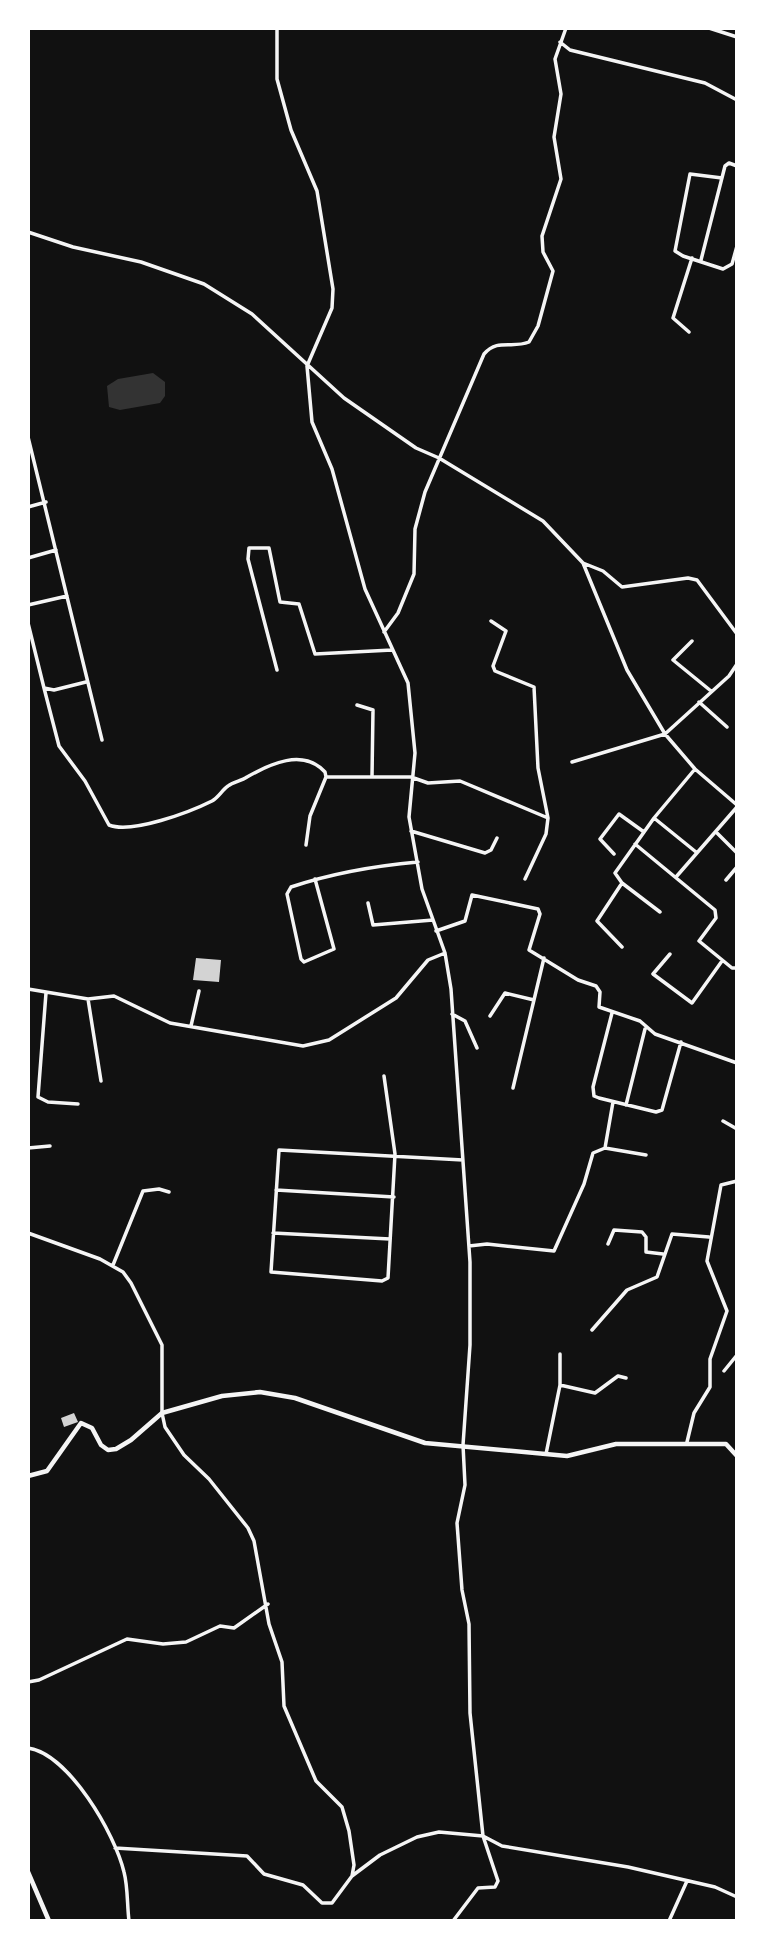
<svg xmlns="http://www.w3.org/2000/svg" width="765" height="1949" viewBox="0 0 765 1949" font-family="'Libre Baskerville',serif">
	<rect width="100%" height="100%" fill="#111"/>
	<path fill="#333" d="M153,373l12,9v14l-5,7 -40,7 -11,-3 -2,-21 11,-7z"/>
	<path fill="#d3d3d3" d="M196,958l25,2 -2,22 -26,-2z
		M74,1413l4,9 -14,5 -3,-9z"/>
	<g fill="none" stroke-linecap="round" stroke-linejoin="round">
		<path stroke="#f5f5f5" stroke-width="3.5" d="M277,28v51l14,51 26,61 16,98 -1,19 -25,58
			M709,28l28,9
			M560,42l10,8 135,33 32,17
			M722,178l-32,-4 -15,77 8,5 40,13 9,-5 5,-18
			M28,232l45,15 68,15 63,22 48,30 92,84 72,50 23,10 104,63 40,42 44,107 38,64 30,35 42,36
			M701,260l24,-94 4,-3 8,3
			M689,332l-16,-14 19,-60
			M307,366l5,56 20,47 33,120 43,94 7,70 -6,64 13,72 23,64 6,36 19,273v83l-7,100 2,40 -8,38 5,67 7,34 1,89 13,123 15,45 -3,6 -17,1 -25,33
			M28,437l74,303
			M28,507l18,-5
			M28,558l28,-8
			M583,563l20,8 19,16 66,-9 9,2 40,54
			M28,605l39,-9
			M28,623l16,65
			M384,632l14,-19 16,-39 1,-45 10,-37 59,-138c14,-16 28,-5 45,-12l9,-16 15,-55 -10,-19 -1,-16 19,-57 -7,-42 7,-43 -6,-35 11,-31
			M692,641l-19,19 38,31
			M277,670l-29,-111 1,-11h20l11,54 19,2 16,50 77,-4
			M86,682l-32,8 -10,-2 15,58 26,35 24,44c23,9 81,-13 103,-24 7,-4 10,-11 16,-15 5,-4 13,-5 19,-9 23,-13 56,-29 78,-5l1,5h85l17,6 32,-2 88,37 -10,-50 -4,-81 -39,-16 -2,-5 13,-35 -15,-10
			M699,702l28,25
			M357,705l16,5 -1,67
			M572,762l93,-28 64,-58 8,-12
			M654,818l42,34
			M411,831l74,22 6,-3 6,-12
			M716,832l21,21
			M635,844l80,66 1,8 -17,23 33,27h5
			M306,845l4,-29 16,-39
			M614,854l-14,-15 19,-25 25,18
			M676,877l61,-70
			M315,879l19,70 -30,13 -3,-3 -14,-65 4,-7c42,-14 82,-21 127,-25
			M525,879l21,-45 2,-16
			M726,880l11,-13
			M622,883l38,29
			M368,903l5,22 60,-5
			M436,931l29,-10 7,-26 66,14 2,5 -11,36 49,30 18,6 4,6 -1,15 41,14 15,13 82,29
			M622,947l-25,-26 25,-38 -7,-10 39,-55 41,-49
			M670,954l-17,20 39,29 30,-42
			M28,989l60,10 26,-3 56,27 133,23 26,-6 67,-42 32,-38 17,-7
			M46,993l-8,104 10,5 30,2
			M88,999l13,82
			M612,1013l-19,74 1,9 5,2 57,14 6,-2 19,-68
			M452,1014l13,7 12,27
			M490,1016l15,-23 29,7
			M191,1026l8,-35
			M384,1076l11,78 -7,124 -6,3 -111,-9 8,-122 184,10
			M513,1088l31,-130
			M626,1105l19,-76
			M723,1121l14,8
			M28,1148l22,-2
			M605,1148l8,-46
			M276,1190l118,7
			M28,1233l72,26 23,13 8,11 31,62v68l3,14 19,28 25,24 39,49 6,13 15,83 13,38 2,44 32,75 26,26 7,24 5,34 -2,11
			M273,1233l117,6
			M608,1244l6,-14 28,2 4,5v15l17,2
			M469,1246l18,-2 67,7 30,-67 9,-31 12,-5 41,7
			M113,1265l30,-74 16,-2 10,3
			M592,1330l35,-40 30,-13 15,-43 37,3
			M724,1371l13,-16
			M560,1385l35,8 23,-17 8,2
			M687,1442l7,-29 16,-26v-28l17,-48 -20,-50 14,-76 16,-4
			M546,1454l14,-69v-31
			M28,1682l11,-2 88,-41 36,5 23,-2 34,-16 14,2 34,-24
			M28,1748c41,6 87,86 96,124 4,15 3,33 5,49
			M115,1848l132,8 17,18 39,11 19,18h10l20,-27 28,-21 37,-18 22,-5 44,4 19,10 126,21 87,20 22,10
			M669,1921l18,-40"/>
		<path stroke="#f5f5f5" stroke-width="4.5" d="M28,1476l19,-5 34,-48 11,5 9,17 7,5 8,-1 15,-9 31,-27 60,-17 38,-4 35,6 130,45 142,13 49,-12h110l11,12
			M28,1872l21,49"/>
	</g>
	<rect width="765" height="1949" fill="none" stroke="#ffffff" stroke-width="60"/>
</svg>
